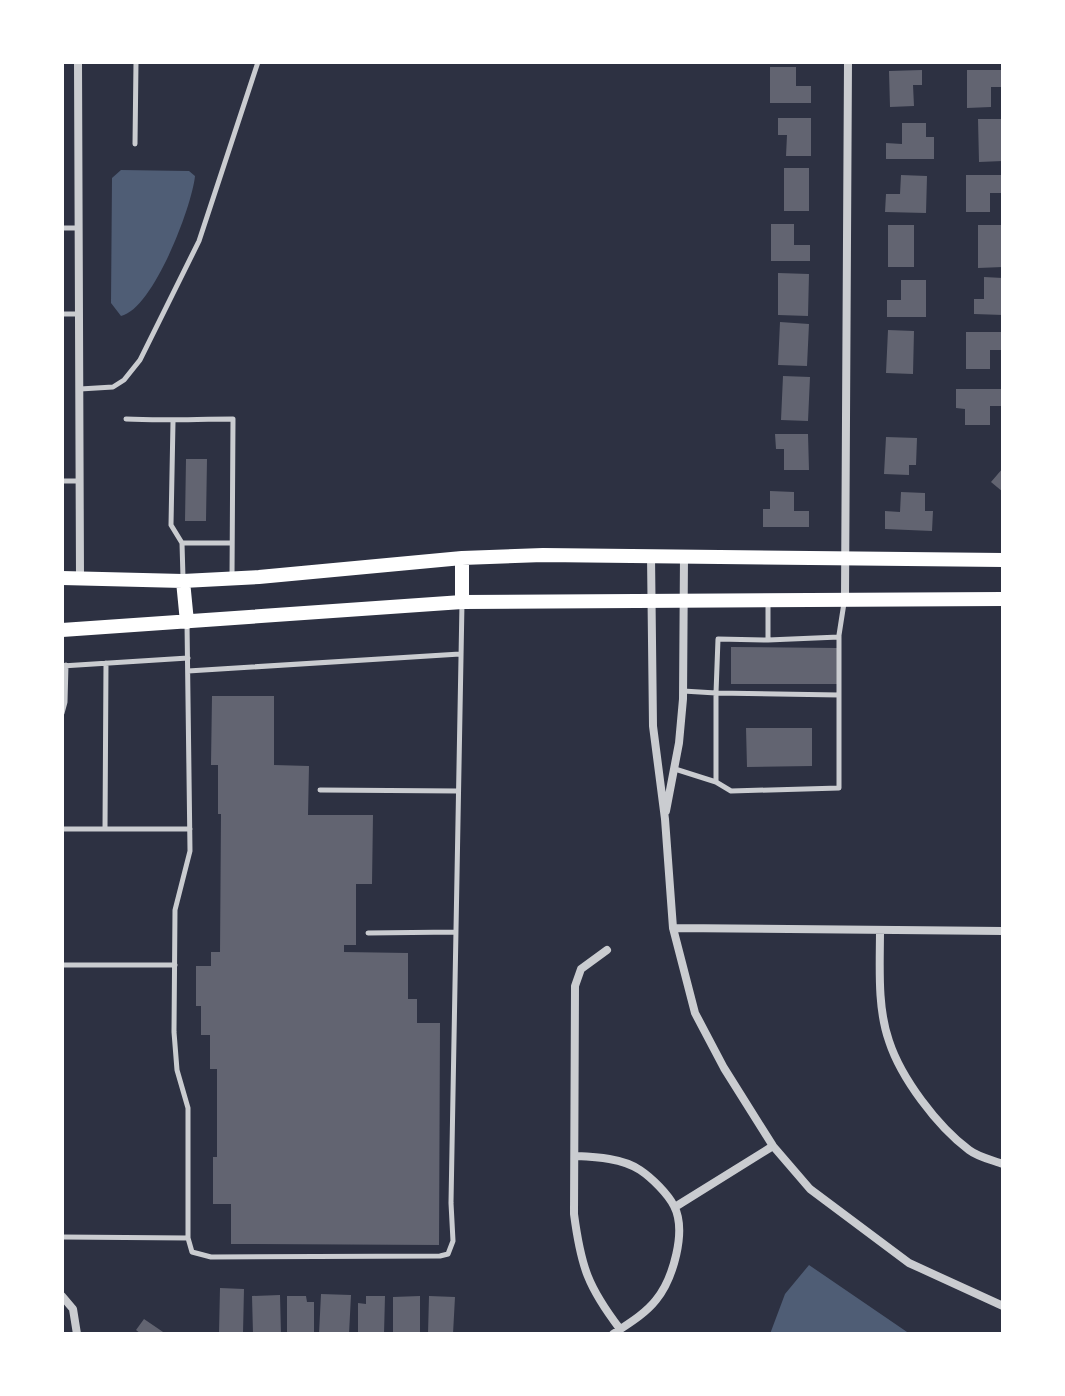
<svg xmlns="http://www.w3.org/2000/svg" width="1065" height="1396" viewBox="0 0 1065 1396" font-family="Ubuntu,sans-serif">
	<rect width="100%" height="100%" fill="#2d3142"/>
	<path fill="#4f5d75" d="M121,170l68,1 6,5c-3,31 -42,133 -74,140l-10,-13 1,-125z
		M809,1265l101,69h-140l15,-40z"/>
	<path fill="#626471" d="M770,67h26v19h15v17h-41z
		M922,70v15h-9l1,21 -24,1 -1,-36z
		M967,70h36v17h-12v20l-24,1z
		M778,118h33v38h-25l1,-21h-9z
		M978,119h25v42l-24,1z
		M902,123h24v14h8v22h-48v-16l16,1z
		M784,168h25v43h-25z
		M901,175l26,1 -1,37 -41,-1 1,-18h14z
		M966,175h37v18h-13v19h-24z
		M771,224h23v21h16v16h-39z
		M888,225h26v42h-26z
		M978,225h25v42l-25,1z
		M778,273l31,1 -1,42 -30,-1z
		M984,277l19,1v37l-29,-1v-15h10z
		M901,280h25v37h-39v-17h14z
		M780,322l29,2 -2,42 -29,-1z
		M888,330l26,1 -1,43 -27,-1z
		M966,332h37v18h-13v19h-24z
		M783,376l27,1 -2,44 -27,-1z
		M956,389h47v17h-13v19h-25v-16l-9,-1z
		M775,434h33l1,36h-25v-21h-8z
		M886,437l31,1 -1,27h-7v10l-25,-1z
		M186,459h21l-1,62h-21z
		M1003,468v24l-12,-10z
		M770,491l24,1v19h15v16h-46v-18h7z
		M901,492l24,1v18h8l-1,20 -47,-2v-18l15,1z
		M731,647l106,1v36h-106z
		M212,696h62v69l35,1 -1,49h65l-1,69h-16v61h-12v7l64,1v46h9v24h23l-1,222 -208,-1v-40h-18v-47h4v-88h-7v-34h-9v-29h-5v-40h15v-14h9l1,-138h-3v-49h-7z
		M746,728h66v38l-65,1z
		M220,1288l24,1 -1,44h-24z
		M321,1294l30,1 -2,39h-30z
		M280,1295l1,39h-28l-1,-38z
		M287,1296h19l1,6h7v32l-27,-1z
		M366,1296h19l-1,38 -26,-1v-30l8,1z
		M420,1296v38h-27v-37z
		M429,1296l26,1 -2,37h-25z
		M144,1319l22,15h-25l-5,-4z"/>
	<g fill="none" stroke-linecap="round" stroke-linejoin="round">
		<path stroke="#caccd0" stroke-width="5" d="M135,144l1,-82
			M62,228h17
			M62,314h17
			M80,389l33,-2 11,-7 16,-20 59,-119 59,-179
			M126,419c36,2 71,0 107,0l-1,159
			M173,422l-2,103 11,18 1,35
			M62,481h18
			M182,543h50
			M768,601v39l71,-3
			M187,623l3,228 -15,59 -1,122 3,38 11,38v130l4,14 19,5 229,-1 8,-2 5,-13 -2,-38 11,-600
			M768,640l-50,-1 -2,54 123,2
			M62,666l126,-8
			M188,671l272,-17
			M683,691l33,2v89
			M62,713l3,-11 1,-37
			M675,769l41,13 15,9 108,-3v-153l5,-32
			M320,790l138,1
			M62,829h128
			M105,829l1,-166
			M368,933l88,-1
			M62,965h113
			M62,1237l126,1"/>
		<path stroke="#caccd0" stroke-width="8" d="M78,62l2,515
			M651,556l2,170 12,93 8,109 22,85 29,55 49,78 37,43 99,74 94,43
			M845,598l3,-536
			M666,811l13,-68 4,-44 1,-143
			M673,928l330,3
			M880,930c0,35 -3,77 9,111 12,37 48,85 80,109 9,7 23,10 34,14
			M607,950l-26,19 -6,17 -1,228c7,53 14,73 46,115
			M575,1156c21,1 47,2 65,14 12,8 28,24 34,36 13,25 -1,73 -18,94 -11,14 -28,24 -43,34
			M675,1207l98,-61
			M62,1296l11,13 4,25"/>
		<path stroke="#fff" stroke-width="14" d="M62,578l121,3 76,-4 203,-19 81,-3 460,5
			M183,581l4,41
			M462,602v-44
			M62,630l400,-28 541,-3"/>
	</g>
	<rect width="1065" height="1396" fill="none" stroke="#ffffff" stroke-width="128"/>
</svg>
